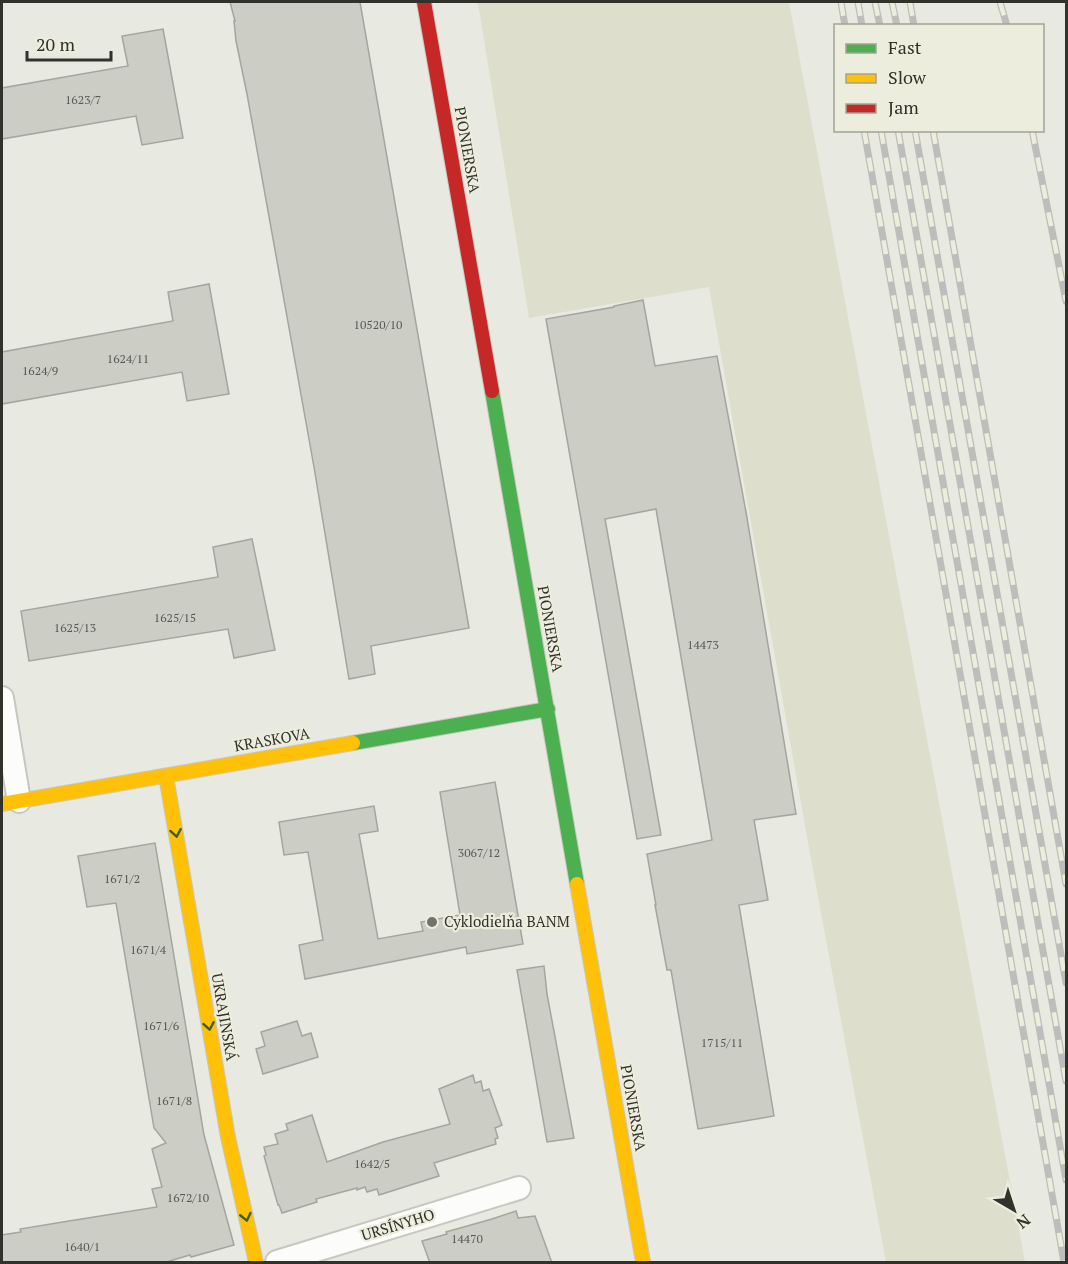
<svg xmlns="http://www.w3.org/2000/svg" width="1068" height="1264" viewBox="0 0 1068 1264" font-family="'PT Serif',serif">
	<rect width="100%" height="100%" fill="#e8e9e0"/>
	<path fill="#dddfcc" d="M477,2h312l236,1260h-139l-75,-403 -102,-572 -180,31 -49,-303z"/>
	<path fill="#cccec6" stroke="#a4a59e" stroke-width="1.5" d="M230,2h130l109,626 -98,18 4,28 -26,5 -35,-212 -67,-373 -11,-53 -2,-20h1z
		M163,29l20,109 -41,7 -6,-29 -134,23v-51l126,-22 -6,-30z
		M209,284l20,110 -42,7 -5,-29 -180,32v-52l171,-31 -5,-29z
		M643,300l12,66 62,-10 29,156 50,302 -42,6 14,80 -29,5 35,211 -76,13 -27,-159h-4l-12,-65h1l-9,-51 65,-14 -56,-331 -51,10 56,316 -24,4 -91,-520 68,-12v-1z
		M252,539l23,111 -41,8 -6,-29 -199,32 -8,-50 197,-34 -5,-30z
		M495,782l28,162 -56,10 -1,-7 -161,32 -6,-34 24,-5 -15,-88 -24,3 -5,-33 95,-16 4,25 -19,3 19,105 45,-8 -2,-9 39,-7 -20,-123z
		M155,843l49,292 30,110 -43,12 -1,-2 -27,8h-161v-28l19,-3 -1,-3 49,-8 88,-14 -5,-18 10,-2 -10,-38 14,-6 -12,-15 -38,-225 -29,4 -9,-51z
		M544,966l3,28 27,144 -27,4 -30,-172z
		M297,1021l5,15 9,-3 7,24 -55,17 -7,-25 9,-3 -4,-14z
		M473,1075l2,8 6,-2 2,10 6,-2 13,36 -7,3 3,10 -3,1 1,5 -62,19 5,13 -60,19 -2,-6 -10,3 -2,-5 -8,3v-2l-41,11 1,3 -35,11 -3,-8h-1l-14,-49 2,-1 -2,-8 14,-3 -3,-10 13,-4 -2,-6 26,-9 15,47 56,-20 67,-18 -11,-35z
		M516,1211l2,7 17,-2 17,47h-122l-8,-22 25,-7 -1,-2 46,-13z"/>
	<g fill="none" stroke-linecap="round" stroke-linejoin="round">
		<g stroke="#c7c7c0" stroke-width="26">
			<path id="street" d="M2,698l17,103
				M277,1262l242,-74"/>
		</g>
		<g stroke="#c7c7c0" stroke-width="16">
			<path id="fast" d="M492,391l85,493
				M353,743l195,-34"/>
		</g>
		<g stroke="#c7c7c0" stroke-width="16">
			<path id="slow" d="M166,776l62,361 28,125
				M2,804l351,-61
				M577,884l66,378"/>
		</g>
		<g stroke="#c7c7c0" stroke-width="16">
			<path id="jam" d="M424,2l68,389"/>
		</g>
		<use href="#street" stroke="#fcfcfa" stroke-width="22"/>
		<use href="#fast" stroke="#4caf50" stroke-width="14"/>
		<use href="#slow" stroke="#ffc107" stroke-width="14"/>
		<use href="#jam" stroke="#c62828" stroke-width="14"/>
		<g stroke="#bdbdbb" stroke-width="7">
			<path id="rail" d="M841,2l4,24
				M858,2l4,24
				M875,2l5,24
				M892,2l5,24
				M910,2l4,24
				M1000,2l7,24
				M864,130l200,1132
				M881,130l185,1050
				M898,130l168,951
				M915,130l151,853
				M933,130l133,754
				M1032,130l34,171"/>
		</g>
		<use href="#rail" stroke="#eceddc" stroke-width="4.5" stroke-dasharray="14" stroke-linecap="butt"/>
	</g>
	<defs><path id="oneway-chevron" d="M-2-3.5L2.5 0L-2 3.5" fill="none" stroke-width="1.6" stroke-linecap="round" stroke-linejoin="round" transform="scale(1.5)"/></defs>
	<g stroke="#3b5e39">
		<use href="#oneway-chevron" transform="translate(176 833) rotate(80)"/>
		<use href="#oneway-chevron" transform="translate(209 1026) rotate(80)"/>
		<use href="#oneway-chevron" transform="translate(246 1217) rotate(77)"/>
	</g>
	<circle fill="#72726b" stroke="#eceddc" stroke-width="2" cx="432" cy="922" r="6"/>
	<g text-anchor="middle" stroke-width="4.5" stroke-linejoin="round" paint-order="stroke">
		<g font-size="12" fill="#585952">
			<text x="83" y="104">1623/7</text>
			<text x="378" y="329">10520/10</text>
			<text x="128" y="363">1624/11</text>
			<text x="40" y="375">1624/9</text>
			<text x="175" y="622">1625/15</text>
			<text x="75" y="632">1625/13</text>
			<text x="703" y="649">14473</text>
			<text x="479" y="857">3067/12</text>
			<text x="122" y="883">1671/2</text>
			<text x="148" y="954">1671/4</text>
			<text x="161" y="1030">1671/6</text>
			<text x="722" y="1047">1715/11</text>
			<text x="174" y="1105">1671/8</text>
			<text x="372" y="1168">1642/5</text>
			<text x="188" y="1202">1672/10</text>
			<text x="467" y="1243">14470</text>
			<text x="82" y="1251">1640/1</text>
		</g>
		<g font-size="15" fill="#32322c" stroke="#eceddc">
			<text transform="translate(467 150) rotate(80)" y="5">PIONIERSKA</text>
			<text transform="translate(550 629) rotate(80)" y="5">PIONIERSKA</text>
			<text transform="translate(272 740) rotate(-10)" y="5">KRASKOVA</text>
			<text transform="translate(224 1017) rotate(80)" y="5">UKRAJINSKÁ</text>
			<text transform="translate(633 1108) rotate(80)" y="5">PIONIERSKA</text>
			<text transform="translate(398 1225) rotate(-17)" y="5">URSÍNYHO</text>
		</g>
		<g font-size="15" fill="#32322c" stroke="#eceddc" text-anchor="start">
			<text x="444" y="927">Cyklodielňa BANM</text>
		</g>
	</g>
	<rect width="1068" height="1264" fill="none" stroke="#32322c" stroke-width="6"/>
	<rect x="834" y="24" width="210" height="108" fill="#eceddc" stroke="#a2a296" stroke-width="1.5"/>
	<rect x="846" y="44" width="30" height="9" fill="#4caf50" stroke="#a2a296" stroke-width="1.5"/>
	<text x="888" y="54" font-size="18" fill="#32322c">Fast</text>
	<rect x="846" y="74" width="30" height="9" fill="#ffc107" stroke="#a2a296" stroke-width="1.5"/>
	<text x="888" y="84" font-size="18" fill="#32322c">Slow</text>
	<rect x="846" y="104" width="30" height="9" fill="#c62828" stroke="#a2a296" stroke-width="1.5"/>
	<text x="888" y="114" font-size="18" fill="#32322c">Jam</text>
	<g transform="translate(1014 1210) rotate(141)" stroke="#eceddc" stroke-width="4.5" paint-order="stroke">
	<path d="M0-4.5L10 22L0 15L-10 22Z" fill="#32322c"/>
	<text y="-9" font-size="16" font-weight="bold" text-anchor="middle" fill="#32322c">N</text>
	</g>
	<path d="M27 51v9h84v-9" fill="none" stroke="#32322c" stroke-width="3"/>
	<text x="36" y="51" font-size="18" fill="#32322c" stroke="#eceddc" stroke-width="4.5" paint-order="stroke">20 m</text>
</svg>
